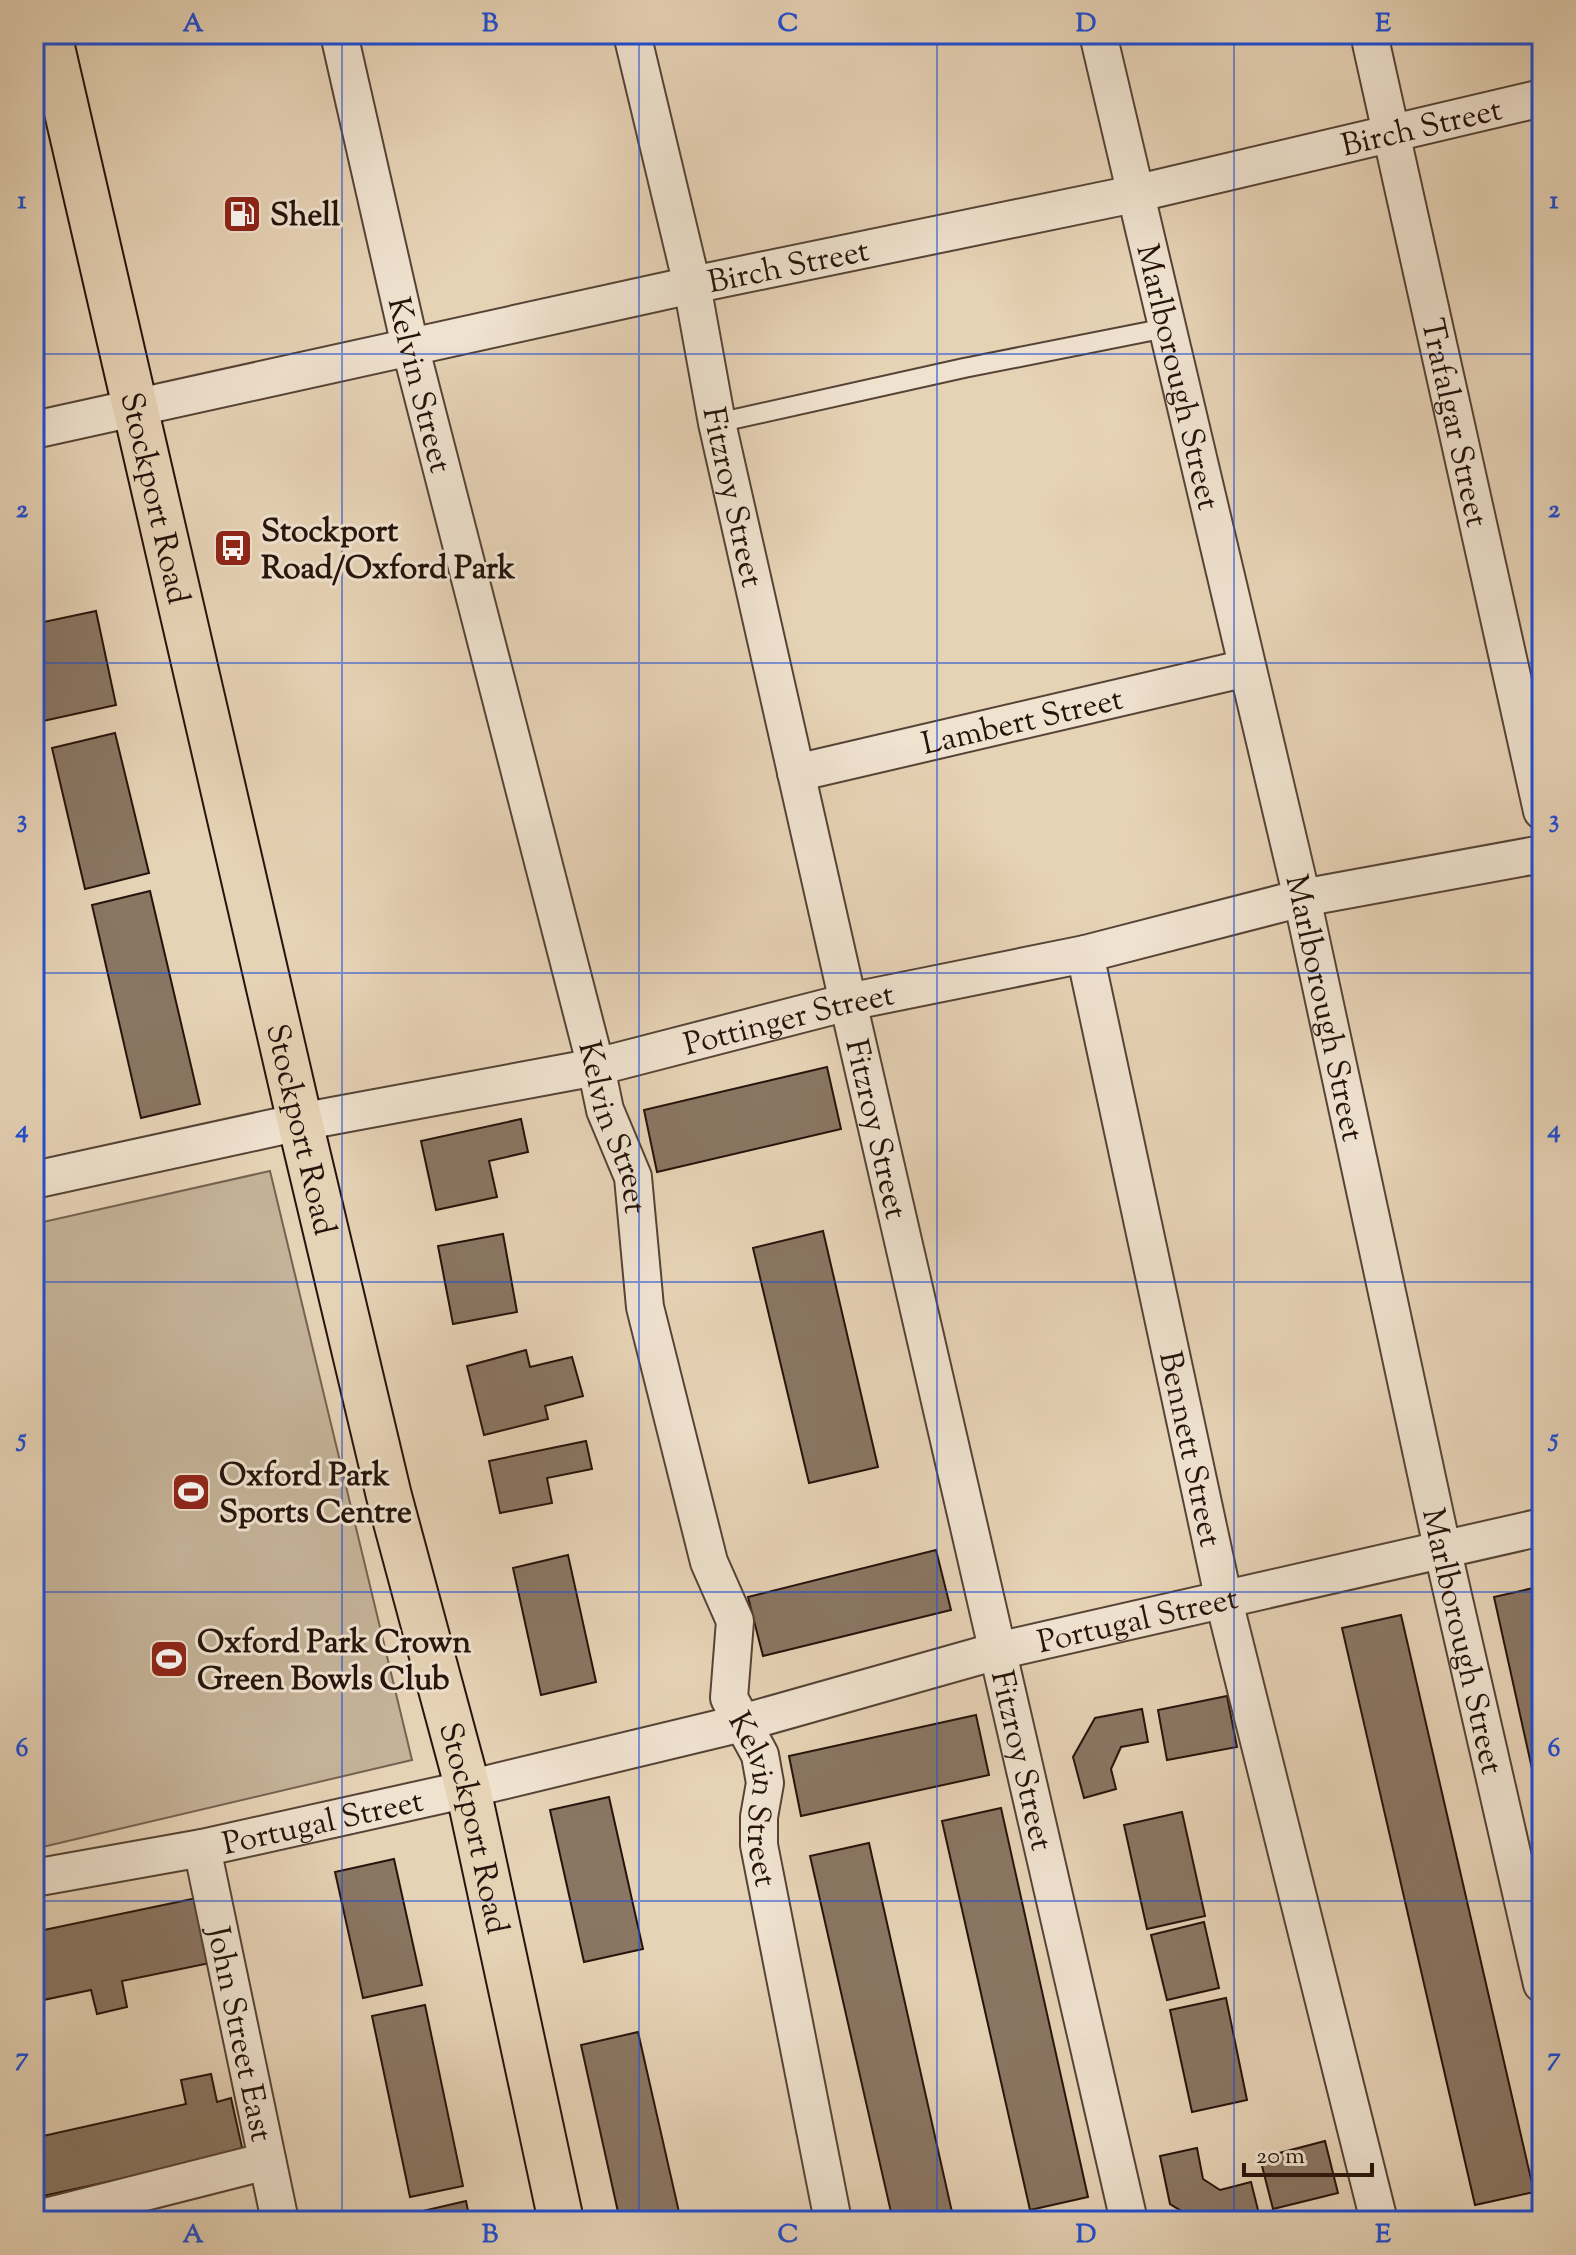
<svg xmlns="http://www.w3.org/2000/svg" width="1576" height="2255" viewBox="0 0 1576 2255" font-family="'Sorts Mill Goudy',serif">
	<rect width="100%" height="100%" fill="#e6d2b5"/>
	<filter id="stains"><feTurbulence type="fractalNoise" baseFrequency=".0025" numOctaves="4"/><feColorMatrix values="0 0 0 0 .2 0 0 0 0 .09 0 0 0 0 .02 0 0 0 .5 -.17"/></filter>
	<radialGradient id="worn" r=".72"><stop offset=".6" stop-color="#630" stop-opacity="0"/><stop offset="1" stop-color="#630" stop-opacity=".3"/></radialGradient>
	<path fill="#c5b298" stroke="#766252" stroke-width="2" d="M270,1171l142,589 -378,89v-625z"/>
	<path fill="#8a7663" stroke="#26130b" stroke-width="2" d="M96,611l20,94 -82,18v-99z
		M115,733l34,140 -64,16 -33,-141z
		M150,891l50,213 -59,14 -49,-213z
		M827,1067l14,62 -184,43 -13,-62z
		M521,1119l7,33 -39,9 8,36 -61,13 -15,-69z
		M823,1231l55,236 -69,16 -56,-235z
		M503,1234l14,78 -64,12 -15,-78z
		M526,1350l4,17 42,-10 11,39 -38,10 3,13 -64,16 -17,-69z
		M586,1441l6,28 -45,9 5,25 -52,10 -11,-52z
		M936,1550l15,60 -188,46 -15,-59z
		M568,1555l28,127 -55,13 -28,-127z
		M1542,1586v228l-48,-217z
		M1401,1615l133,577 -59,13 -133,-577z
		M1227,1696l10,51 -70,13 -9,-50z
		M1142,1709l6,33 -27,5 -10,22 5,20 -32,9 -11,-41 22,-39z
		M976,1715l13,60 -188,41 -12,-60z
		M609,1797l34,152 -59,13 -34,-152z
		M1001,1808l87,389 -58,13 -88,-389z
		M1182,1812l23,104 -58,13 -23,-104z
		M869,1843l85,378h-61l-83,-365z
		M394,1859l28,126 -59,13 -28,-126z
		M197,1898l13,65 -88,18 5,26 -30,7 -6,-24 -57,12v-70z
		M1204,1922l15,66 -52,12 -16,-65z
		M1226,1998l21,102 -55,12 -22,-102z
		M425,2005l38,181 -53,11 -38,-181z
		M638,2032l43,189h-61l-39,-176z
		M211,2074l6,28 14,-4 12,54 -209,46v-60l152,-34 -5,-24z
		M1325,2141l13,52 -65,16 -13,-51z
		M1197,2148l6,31 17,11 31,-8 9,36 -62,3 -28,-17 -10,-48z
		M466,2201l4,20h-55l-1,-8z
		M741,2211l2,10h-45z"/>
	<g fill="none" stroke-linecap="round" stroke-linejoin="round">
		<g stroke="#564336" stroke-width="22">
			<path id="lane" d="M717,423l247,-55 202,-40"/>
		</g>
		<g stroke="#564336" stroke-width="40">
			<g id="street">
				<path id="s1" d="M339,34l71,312 186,721 9,43 28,67 12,130 64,255 26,59 -6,77 31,57 5,28 -6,34v28l74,376"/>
				<path id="s2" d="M632,34l60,251 25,138 131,579 281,1219"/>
				<path id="s3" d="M1098,34l204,864 141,654 99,432"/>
				<path id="s4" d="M1369,34l173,777"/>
				<path id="s5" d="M34,430l658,-145 442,-91 408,-96"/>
				<path id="s6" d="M796,773l451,-105"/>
				<path id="s7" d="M1085,954l139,647 155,620"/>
				<path id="s8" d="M34,1180l266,-58 296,-55 252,-65 237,-48 217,-56 240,-44"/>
				<path id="s9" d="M202,1848l78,373"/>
				<path id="s10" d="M34,1878l168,-30 266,-59 274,-66 255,-72 545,-124"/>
				<path d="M34,2220l233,-59"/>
			</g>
		</g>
		<g stroke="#26130b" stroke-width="48">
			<g id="highway">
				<path id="s11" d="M49,34l251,1088 89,374 79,293 93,432"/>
			</g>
		</g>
		<use href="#lane" stroke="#efe2cf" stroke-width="18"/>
		<use href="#street" stroke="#efe2cf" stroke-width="36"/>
		<use href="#highway" stroke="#e6d2b5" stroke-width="44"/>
	</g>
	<path fill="none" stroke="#1d4ed8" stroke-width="2" stroke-opacity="0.55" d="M342,34v2187M639,34v2187M937,34v2187M1234,34v2187M34,354h1508M34,663h1508M34,973h1508M34,1282h1508M34,1592h1508M34,1901h1508"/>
	<defs>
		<g id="fuel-square" transform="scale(2)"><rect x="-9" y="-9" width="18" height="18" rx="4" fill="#8f2418" stroke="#efe2cf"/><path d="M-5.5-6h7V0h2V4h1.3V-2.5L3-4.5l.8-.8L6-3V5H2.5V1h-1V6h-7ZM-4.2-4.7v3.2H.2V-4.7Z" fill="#fff"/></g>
		<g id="bus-square" transform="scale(2)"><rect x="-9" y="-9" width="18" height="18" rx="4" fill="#8f2418" stroke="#efe2cf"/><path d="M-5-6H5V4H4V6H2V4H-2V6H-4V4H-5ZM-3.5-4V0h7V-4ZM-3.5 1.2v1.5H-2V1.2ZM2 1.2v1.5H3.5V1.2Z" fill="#fff"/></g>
		<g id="stadium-square" transform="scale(2)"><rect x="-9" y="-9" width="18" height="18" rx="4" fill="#8f2418" stroke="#efe2cf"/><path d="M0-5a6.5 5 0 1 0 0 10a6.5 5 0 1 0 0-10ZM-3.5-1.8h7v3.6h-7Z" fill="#fff"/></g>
	</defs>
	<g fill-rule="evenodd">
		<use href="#fuel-square" x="242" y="214"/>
		<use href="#bus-square" x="233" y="548"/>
		<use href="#stadium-square" x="191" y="1492"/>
		<use href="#stadium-square" x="169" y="1659"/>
	</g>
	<g text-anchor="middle" stroke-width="6" stroke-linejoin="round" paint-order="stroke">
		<g font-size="32" fill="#26130b" stroke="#efe2cf">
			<text dy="11" stroke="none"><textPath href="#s5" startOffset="1420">Birch Street</textPath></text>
			<text dy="11" stroke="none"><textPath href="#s5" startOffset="772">Birch Street</textPath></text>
			<text dy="11" stroke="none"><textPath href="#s3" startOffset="352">Marlborough Street</textPath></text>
			<text dy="11" stroke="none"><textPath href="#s1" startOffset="360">Kelvin Street</textPath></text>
			<text dy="11" stroke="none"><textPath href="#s4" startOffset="398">Trafalgar Street</textPath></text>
			<text dy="11" stroke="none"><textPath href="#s2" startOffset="474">Fitzroy Street</textPath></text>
			<text dy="11" stroke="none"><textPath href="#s11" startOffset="476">Stockport Road</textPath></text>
			<text dy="11" stroke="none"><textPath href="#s6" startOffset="232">Lambert Street</textPath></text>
			<text dy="11" stroke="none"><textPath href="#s3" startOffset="1000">Marlborough Street</textPath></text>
			<text dy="11" stroke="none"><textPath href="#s8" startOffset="772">Pottinger Street</textPath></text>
			<text dy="11" stroke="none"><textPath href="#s11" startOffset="1124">Stockport Road</textPath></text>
			<text dy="11" stroke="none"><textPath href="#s1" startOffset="1128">Kelvin Street</textPath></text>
			<text dy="11" stroke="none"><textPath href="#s2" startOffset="1122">Fitzroy Street</textPath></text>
			<text dy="11" stroke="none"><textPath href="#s7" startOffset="506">Bennett Street</textPath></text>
			<text dy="11" stroke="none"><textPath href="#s10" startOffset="1134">Portugal Street</textPath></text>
			<text dy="11" stroke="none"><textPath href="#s3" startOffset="1648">Marlborough Street</textPath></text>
			<text dy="11" stroke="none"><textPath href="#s2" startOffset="1770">Fitzroy Street</textPath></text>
			<text dy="11" stroke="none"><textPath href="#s1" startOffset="1824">Kelvin Street</textPath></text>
			<text dy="11" stroke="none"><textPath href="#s10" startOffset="294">Portugal Street</textPath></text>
			<text dy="11" stroke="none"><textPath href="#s11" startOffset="1844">Stockport Road</textPath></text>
			<text dy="11" stroke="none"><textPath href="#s9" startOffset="190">John Street East</textPath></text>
		</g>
		<g font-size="32" font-weight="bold" fill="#26130b" stroke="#efe2cf" text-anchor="start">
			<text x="270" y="225">Shell</text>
			<text x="261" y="541">Stockport<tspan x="261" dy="37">Road/Oxford Park</tspan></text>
			<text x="219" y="1485">Oxford Park<tspan x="219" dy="37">Sports Centre</tspan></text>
			<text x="197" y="1652">Oxford Park Crown<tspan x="197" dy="37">Green Bowls Club</tspan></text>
		</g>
	</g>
	<rect width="1576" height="2255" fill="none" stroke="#e6d2b5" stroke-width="88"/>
	<path d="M1244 2163v12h128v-12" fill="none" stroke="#26130b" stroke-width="4"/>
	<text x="1256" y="2163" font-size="24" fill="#26130b" stroke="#efe2cf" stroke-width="6" paint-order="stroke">20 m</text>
	<rect x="44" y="44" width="1488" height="2167" fill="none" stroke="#1d4ed8" stroke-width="3"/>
	<g font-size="26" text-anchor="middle" font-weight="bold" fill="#1d4ed8">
		<text x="193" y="31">A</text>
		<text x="490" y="31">B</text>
		<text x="788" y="31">C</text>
		<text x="1086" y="31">D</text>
		<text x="1383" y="31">E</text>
		<text x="22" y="208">1</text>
		<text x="1554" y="208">1</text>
		<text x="22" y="517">2</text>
		<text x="1554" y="517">2</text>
		<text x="22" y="827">3</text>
		<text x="1554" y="827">3</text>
		<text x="22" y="1137">4</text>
		<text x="1554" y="1137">4</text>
		<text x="22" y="1446">5</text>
		<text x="1554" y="1446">5</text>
		<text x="22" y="1756">6</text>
		<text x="1554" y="1756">6</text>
		<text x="22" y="2065">7</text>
		<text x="1554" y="2065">7</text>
		<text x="193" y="2242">A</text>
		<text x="490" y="2242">B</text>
		<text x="788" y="2242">C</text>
		<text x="1086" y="2242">D</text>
		<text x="1383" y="2242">E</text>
	</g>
	<rect width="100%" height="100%" filter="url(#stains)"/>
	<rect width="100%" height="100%" fill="url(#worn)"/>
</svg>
